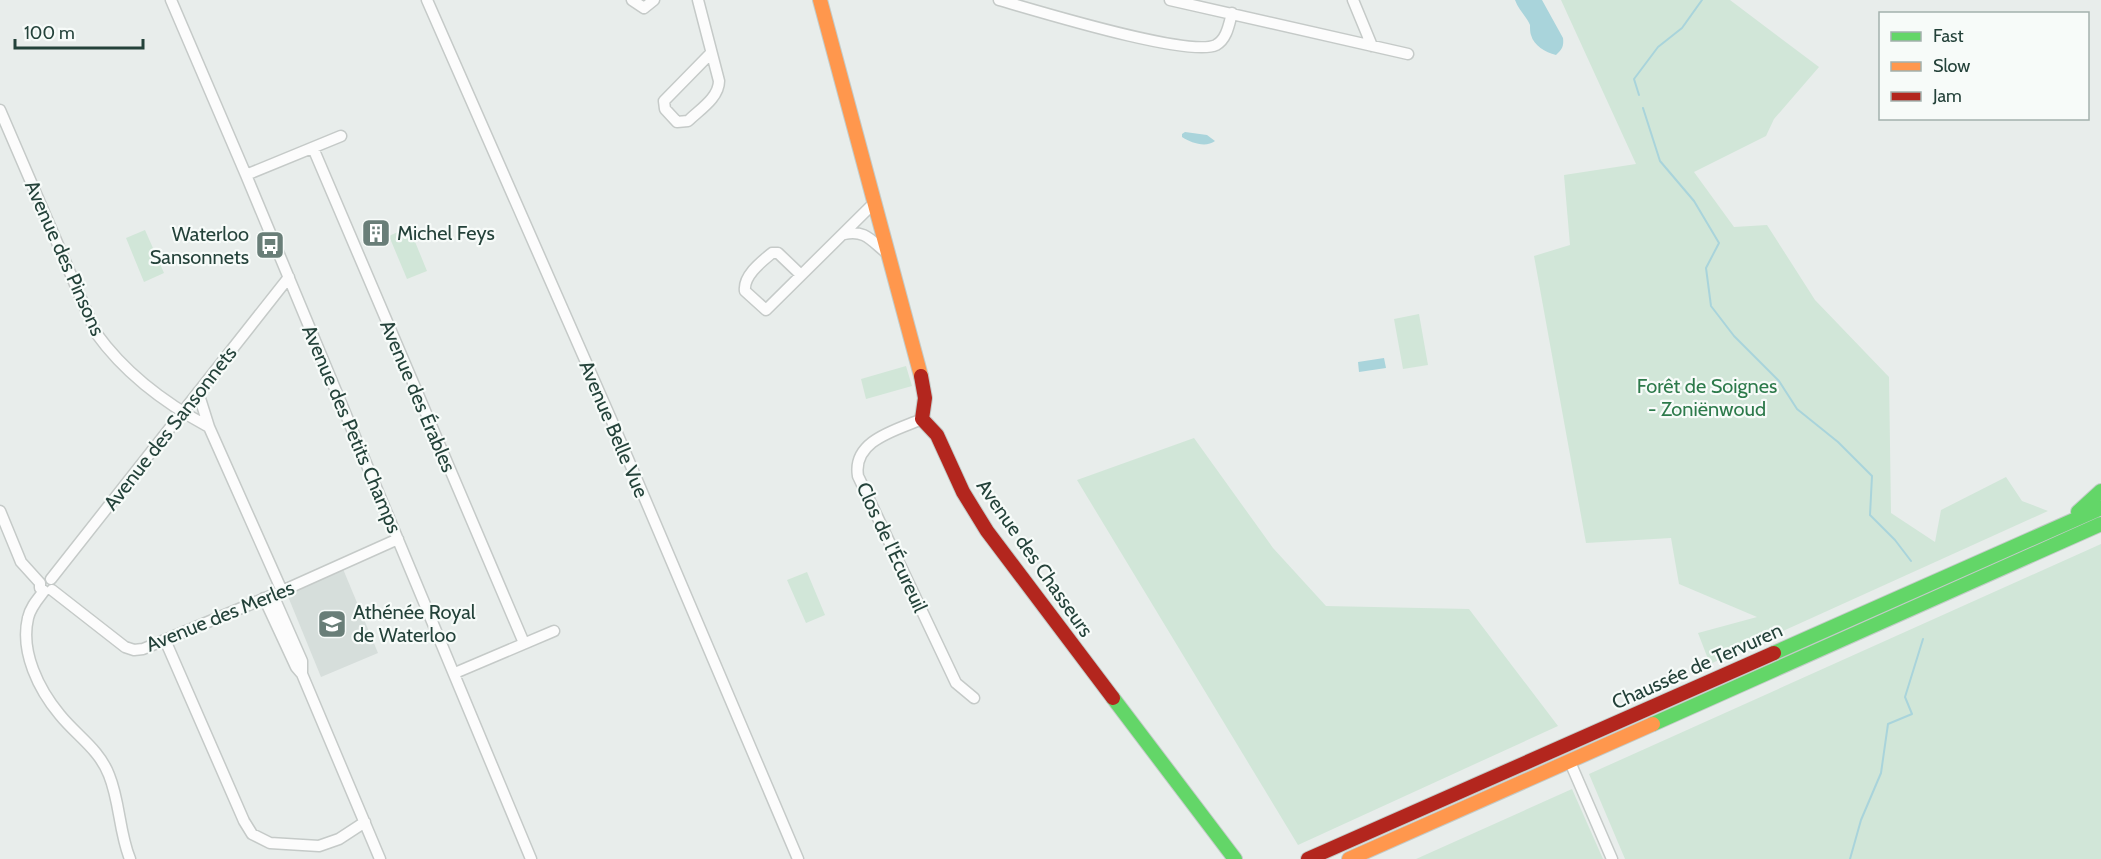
<svg xmlns="http://www.w3.org/2000/svg" width="2101" height="859" viewBox="0 0 2101 859" font-family="Cabin,sans-serif">
	<rect width="100%" height="100%" fill="#e8edeb"/>
	<path fill="#d6dedb" d="M343,569l35,84 -57,24 -34,-83z"/>
	<path fill="#d1e6d8" d="M1561,0h169l89,67 -45,52 -8,17 -72,36 40,55 33,-2 48,75 74,77 2,136 44,29 6,-32 65,-33 16,24 26,10 -338,153 -12,-31 59,-16 -78,-33 -8,-46 -85,5 -52,-287 36,-11 -6,-70 72,-11z
		M409,227l18,44 -20,8 -18,-43z
		M145,230l19,43 -20,9 -18,-44z
		M1419,314l9,51 -25,4 -9,-50z
		M906,366l6,20 -46,13 -5,-20z
		M1194,438l79,110 53,58 143,3 89,117 -260,119 -221,-365z
		M2101,544v315h-476l-36,-85z
		M807,572l18,43 -19,8 -19,-43z
		M1572,789l31,70h-187z"/>
	<path fill="#a9d4db" d="M1515,0h27l21,38c1,8 -1,12 -7,17 -11,-3 -22,-9 -25,-20 -1,-3 -1,-8 -1,-10 -4,-9 -12,-16 -15,-25z
		M1185,132l22,3 8,6c-9,7 -24,2 -33,-4v-3z
		M1384,358l2,10 -27,4 -1,-10z"/>
	<g fill="none" stroke-linecap="round" stroke-linejoin="round">
		<path stroke="#a9d4db" stroke-width="2" d="M1639,95l-5,-16 24,-32 24,-19 20,-28
			M1643,108l17,53 34,40 25,42 -13,25 5,38 23,30 45,45 18,28 41,33 34,34 -2,39 25,25 16,21
			M1850,859l11,-39 20,-47 7,-49 24,-10 -7,-17 18,-58"/>
		<g stroke="#c5cac8" stroke-width="13">
			<path id="street" d="M171,0l75,175 285,684
				M427,0l184,419 187,440
				M632,0l12,8 10,-8
				M698,0l21,81c0,17 -20,29 -31,40l-11,1 -12,-13 -1,-8 47,-48
				M999,0c36,10 190,58 217,45 11,-6 13,-21 16,-32
				M1170,0l238,54
				M1353,0l19,46
				M0,110l96,223c28,39 70,71 113,94
				M313,148l211,495
				M246,175l95,-39
				M844,234c22,-5 28,8 44,20
				M801,275l-23,-22h-6c-11,9 -29,23 -27,38l21,19 108,-107
				M198,392l11,35 73,164
				M922,419c-25,11 -70,21 -64,57l98,207 18,15
				M0,511l21,51 19,21v5l4,3
				M51,579l238,-302
				M52,590l73,57 9,3 9,-1 139,-58 116,-52
				M44,591c-7,9 -14,17 -16,27 -8,34 11,72 32,97 17,21 39,34 49,60 11,27 10,57 21,84
				M273,595l29,66v13
				M264,598l32,69 6,7 78,185
				M165,640l79,181 8,13 18,9 49,3 20,-7 26,-17
				M455,673l99,-42
				M1570,762l42,97"/>
		</g>
		<g stroke="#c3cbc8" stroke-width="16">
			<path id="fast" d="M2078,512l23,-21
				M1774,653l327,-145
				M1113,698l122,161
				M1653,724l448,-200"/>
		</g>
		<g stroke="#c3cbc8" stroke-width="16">
			<path id="slow" d="M820,0l101,376
				M1349,859l304,-135"/>
		</g>
		<g stroke="#c3cbc8" stroke-width="16">
			<path id="jam" d="M921,376l4,22 -3,21 15,16 26,57 24,39 126,167
				M1308,859l466,-206"/>
		</g>
		<use href="#street" stroke="#fcfcfc" stroke-width="10"/>
		<use href="#fast" stroke="#63d668" stroke-width="14"/>
		<use href="#slow" stroke="#ff974d" stroke-width="14"/>
		<use href="#jam" stroke="#b3261e" stroke-width="14"/>
	</g>
	<defs>
		<g id="building-square" transform="scale(1.5)"><rect x="-9" y="-9" width="18" height="18" rx="4" fill="#697e78" stroke="#f7fbf9"/><path d="M-4-6H4V6H1V3H-1V6H-4ZM-2.5-4.3h1.7v1.8h-1.7ZM.8-4.3h1.7v1.8H.8ZM-2.5-1h1.7V.8h-1.7ZM.8-1h1.7V.8H.8Z" fill="#fff"/></g>
		<g id="bus-square" transform="scale(1.5)"><rect x="-9" y="-9" width="18" height="18" rx="4" fill="#697e78" stroke="#f7fbf9"/><path d="M-5-6H5V4H4V6H2V4H-2V6H-4V4H-5ZM-3.5-4V0h7V-4ZM-3.5 1.2v1.5H-2V1.2ZM2 1.2v1.5H3.5V1.2Z" fill="#fff"/></g>
		<g id="school-square" transform="scale(1.5)"><rect x="-9" y="-9" width="18" height="18" rx="4" fill="#697e78" stroke="#f7fbf9"/><path d="M0-5L7-2L0 1L-7-2ZM-4 1L0 2.5L4 1V4Q0 6-4 4Z" fill="#fff"/></g>
	</defs>
	<g fill-rule="evenodd">
		<use href="#building-square" x="376" y="233"/>
		<use href="#bus-square" x="270" y="245"/>
		<use href="#school-square" x="332" y="624"/>
	</g>
	<g text-anchor="middle" stroke-width="4.5" stroke-linejoin="round" paint-order="stroke">
		<g font-size="20" fill="#24423a" stroke="#f7fbf9" text-anchor="start">
			<text x="397" y="240">Michel Feys</text>
			<text x="249" y="241" text-anchor="end">Waterloo<tspan x="249" dy="23">Sansonnets</tspan></text>
			<text x="353" y="619">Athénée Royal<tspan x="353" dy="23">de Waterloo</tspan></text>
		</g>
		<g font-size="20" fill="#24423a" stroke="#f7fbf9">
			<text transform="translate(65 258) rotate(66)" y="7">Avenue des Pinsons</text>
			<text transform="translate(418 396) rotate(67)" y="7">Avenue des Érables</text>
			<text transform="translate(170 428) rotate(-52)" y="7">Avenue des Sansonnets</text>
			<text transform="translate(352 429) rotate(67)" y="7">Avenue des Petits Champs</text>
			<text transform="translate(614 429) rotate(67)" y="7">Avenue Belle Vue</text>
			<text transform="translate(892 547) rotate(65)" y="7">Clos de l'Écureuil</text>
			<text transform="translate(1035 558) rotate(55)" y="7">Avenue des Chasseurs</text>
			<text transform="translate(220 616) rotate(-22)" y="7">Avenue des Merles</text>
			<text transform="translate(1697 666) rotate(-24)" y="7">Chaussée de Tervuren</text>
		</g>
		<g font-size="20" fill="#2d7a4b" stroke="#f7fbf9">
			<text x="1707" y="393">Forêt de Soignes<tspan x="1707" dy="23">- Zoniënwoud</tspan></text>
		</g>
	</g>
	<rect x="1879" y="12" width="210" height="108" fill="#f7fbf9" stroke="#a3b1ad" stroke-width="1.5"/>
	<rect x="1891" y="32" width="30" height="9" fill="#63d668" stroke="#a3b1ad" stroke-width="1.5"/>
	<text x="1933" y="42" font-size="18" fill="#24423a">Fast</text>
	<rect x="1891" y="62" width="30" height="9" fill="#ff974d" stroke="#a3b1ad" stroke-width="1.5"/>
	<text x="1933" y="72" font-size="18" fill="#24423a">Slow</text>
	<rect x="1891" y="92" width="30" height="9" fill="#b3261e" stroke="#a3b1ad" stroke-width="1.5"/>
	<text x="1933" y="102" font-size="18" fill="#24423a">Jam</text>
	<path d="M15 39v9h128v-9" fill="none" stroke="#24423a" stroke-width="3"/>
	<text x="24" y="39" font-size="18" fill="#24423a" stroke="#f7fbf9" stroke-width="4.5" paint-order="stroke">100 m</text>
</svg>
